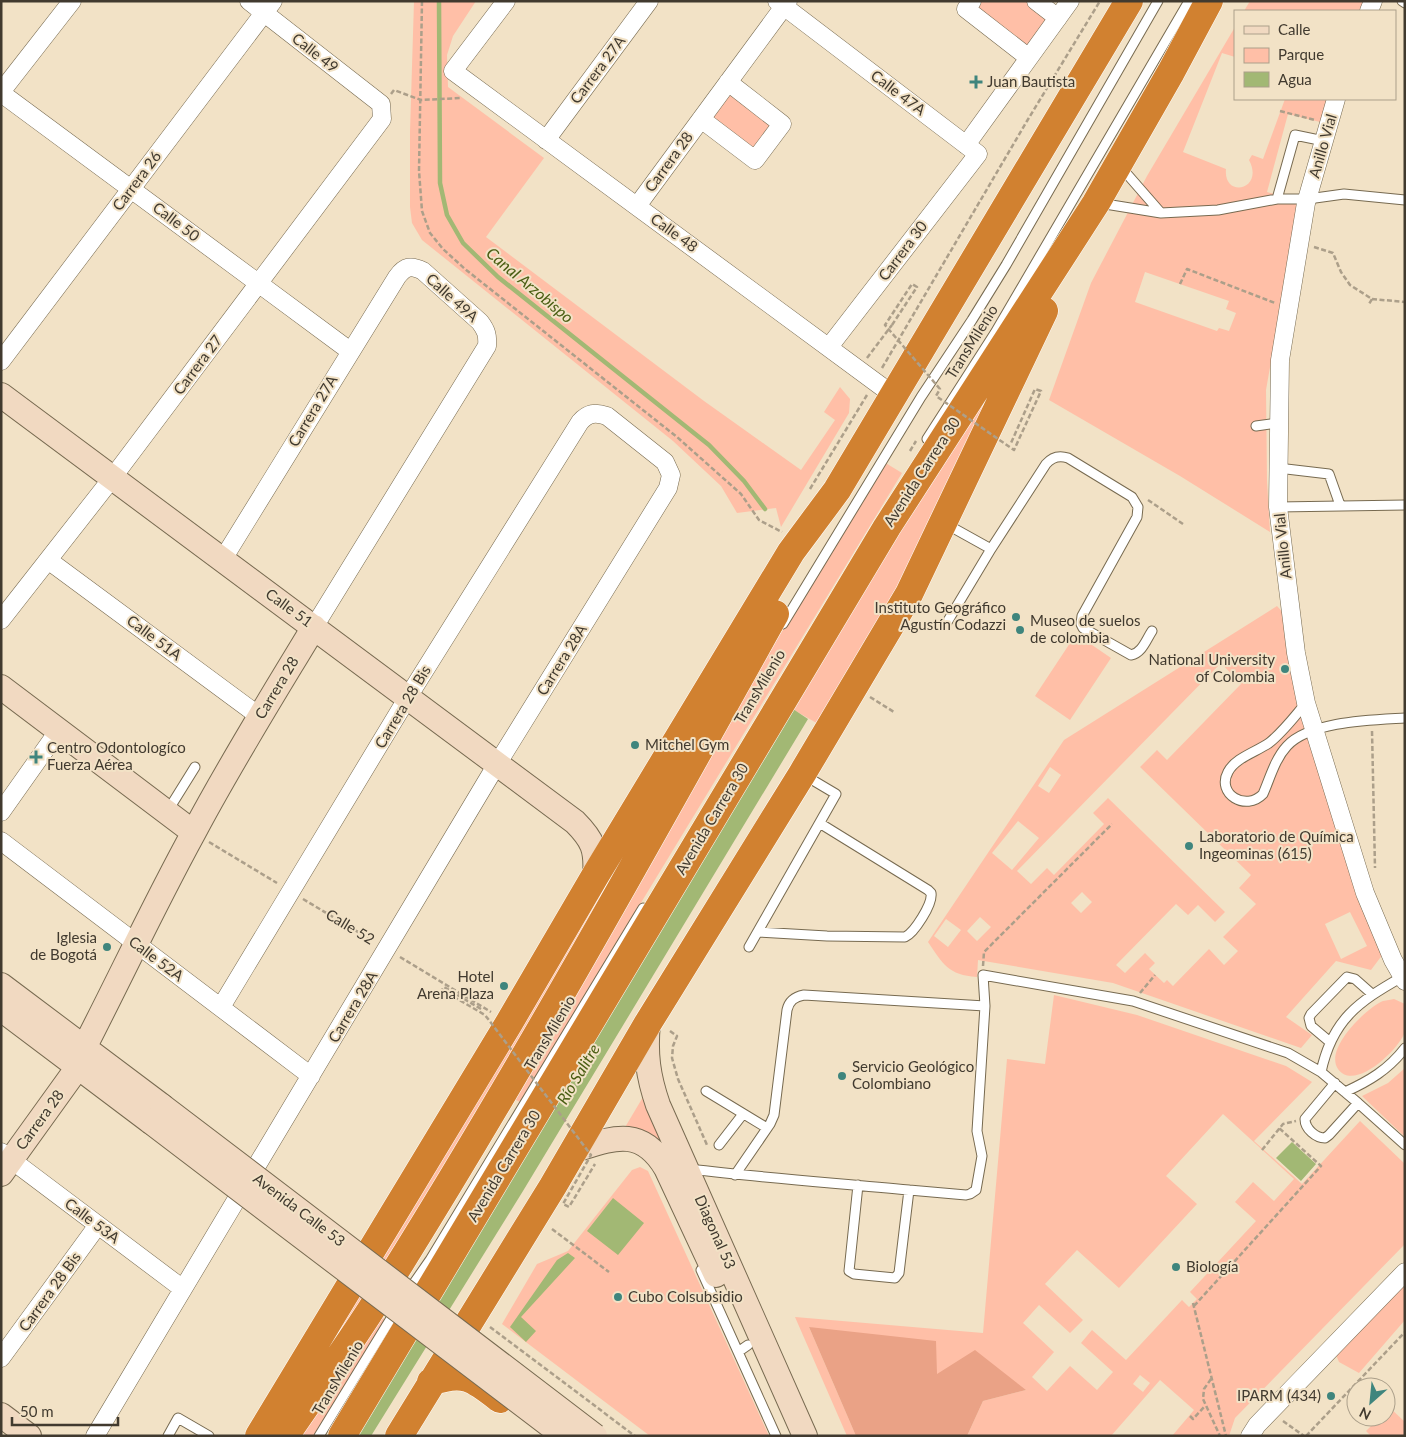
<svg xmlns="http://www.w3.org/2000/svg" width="1406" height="1437" viewBox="0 0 1406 1437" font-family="Lato,sans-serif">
	<rect width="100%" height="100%" fill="#f2e2c6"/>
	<path fill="#ffbfa7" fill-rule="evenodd" d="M414,1h62l-23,35 -6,19 1,32 96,71 -58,79 218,164 97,69 34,-50 -11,-8 16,-25 10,12 -1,14 -68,114 -5,-19 -39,5 -16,-27 -48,-45 -251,-201 -10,-17 -2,-16v-75z
		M972,1h64l22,17 -29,40 -63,-49z
		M1250,1h114l-5,10h-115z
		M1235,27v30l-13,-4 -39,99 43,17c-3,30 39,21 23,-9l3,-5 11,4 22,-60h42l-7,23 -32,-8 -21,78 32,9 -33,189 1,91 3,51 -90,-56 -131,-76 42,-117 56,-107zM1145,272l84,29 -3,8 10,4 -7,18 -10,-3 -2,3 -82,-29z
		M730,90l42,34 -20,27 -43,-31z
		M1038,305l-120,250 -98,170 -33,-19z
		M884,462l18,11 -382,629 -6,-3 230,-405z
		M1277,606l10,11 96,337 -12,16 -35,-9 -50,56 26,18 -11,13 -188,-65 -135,-23 -1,17c-29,-2 -34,-13 -49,-35l136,-202zM1221,663l20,21 -74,76 -10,-10 -17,17 111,108 -12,13 17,16 -33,33 15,14 -14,14 -15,-16 -36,37 -6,-6 -3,3 -15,-14 6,-6 -10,-10 -20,20 -9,-8 60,-61 12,11 10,-10 17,17 10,-10 -117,-114 -15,15 11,11 -50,51 -7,-7 -16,16 -14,-13zM1050,767l11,8 -12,18 -11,-7zM1018,821l21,17 -27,32 -20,-17zM1082,892l10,10 -11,11 -10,-10zM1350,912l17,34 -26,13 -16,-35zM980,917l11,10 -14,14 -10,-10zM946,919l15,11 -13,17 -14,-11z
		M1076,634l35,24 -41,62 -35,-24z
		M680,758l-61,121 -210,351 -136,206z
		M1054,995l83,20 149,51 26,16 -58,59 48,43 58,-63 45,43v80l-170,174 -6,18h-57l22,-26 -34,-30 -49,56h-144l16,-35 43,-11 -89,-16 -128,-47 47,109h-9l-52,-119 188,16 24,-274 38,5zM1223,1114l71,65 -20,22 -21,-19 -18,20 21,19 -66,71 7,7 -8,8 -7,-7 -56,60 -34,-30 -11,13 32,29 -16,18 -27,-24 -23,25 -15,-14 22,-25 -31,-29 16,-18 31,28 13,-13 -38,-36 32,-34 42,38 78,-84 -31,-28zM1140,1375l10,8 -7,9 -10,-8z
		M1394,999l11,5c0,9 1,22 -1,30 -7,17 -50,58 -66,35 -14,-20 28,-61 45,-68 4,-1 8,-1 11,-2z
		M1405,1068v69l-43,-41 26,-13z
		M643,1097l27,51 -46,-19z
		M640,1167l8,4 121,265h-119l-148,-112 35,-60 31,-13 64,-81z
		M1405,1272v48l-46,53 -20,-11 -6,-14z
		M381,1317l5,3 -71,116h-16z
		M1389,1407l16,15v14h-34l-5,-5 14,-14h6v-6z"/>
	<path fill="#eaa286" d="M809,1327l127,14 1,33 38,-24 51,40 -43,11 -16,35h-111z"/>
	<path fill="#a2b874" d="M793,709l15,10 -285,472 -152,245h-24z
		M1292,1142l24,22 -15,17 -25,-23z
		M613,1198l31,25 -26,32 -31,-24z
		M568,1253l7,5 -54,59 15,14 -10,11 -16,-15 47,-67z"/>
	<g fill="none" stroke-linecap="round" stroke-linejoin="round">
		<path stroke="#a2b874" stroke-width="4.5" d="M439,1l1,182 7,32 16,28 35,34 211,168 35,36 21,28"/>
		<g stroke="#776a50" stroke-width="11">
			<path id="lane" d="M1402,1l3,2
				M1120,166l41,47
				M1277,199l18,-64 29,6
				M1099,203l62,10 57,-3 59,-11h31l36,-5 61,6
				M1256,426l22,-3
				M927,439l68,-106 194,-332
				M1278,468l51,6 11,31
				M1278,507l127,-2
				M946,524l45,25 55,-85c6,-7 13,-9 22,-6l64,39 6,10 -1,10 -55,99 -1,8 2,4 48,27c11,-2 15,-15 21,-24
				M783,624l138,-227 51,-77 34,-55 152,-264
				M946,624l45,-75
				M1306,703c-12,14 -23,29 -37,40 -13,9 -34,15 -41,29 -12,22 18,40 35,22 7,-16 12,-35 24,-48 23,-25 85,-26 118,-28
				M167,812l28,-45
				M758,932l69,4 78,1c9,-4 28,-33 26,-44l-3,-3 -107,-66
				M749,947l87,-153 -32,-19
				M1330,1042l-19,-16 -2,-8 2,-4 36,-37 8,2 17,15
				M1321,1072c11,-52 37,-70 81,-95
				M1335,1083l-30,36c0,10 11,19 20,19l4,-3 29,-32
				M706,1091l61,37
				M1345,1092c24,-11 43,-22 60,-44
				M719,1145l24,-31
				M690,1169c73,9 146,14 219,21l-10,83 -4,5 -41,-4 -5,-3 9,-86
				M735,1175l35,-51 4,-9 13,-105c2,-9 7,-13 17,-15l181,11
				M909,1190l57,5 4,-1 6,-4 6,-34 -5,-25 8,-125 -2,-31 150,26 155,52 33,19 37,31 47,42
				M701,1270l75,166
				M407,1293l23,-33 213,-352
				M738,1352l10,-7
				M168,1436l10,-18 31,18
				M319,1436l77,-126"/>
		</g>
		<g stroke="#776a50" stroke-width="19">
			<path id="street" d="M506,1l-53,70 440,324
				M777,1l201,153 -149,193
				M972,1l-6,8 63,49
				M1036,1l22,17
				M1369,11l4,-10
				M1,92l71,-91
				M1,93l349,258
				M1336,99l-30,104 -26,157 -2,147 18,146 10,50 59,190 28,67 12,21
				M701,119l54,41 27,-36 -54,-42
				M546,140l103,-139
				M966,145l104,-144
				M637,206l151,-205
				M1,361l272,-360
				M223,559l174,-282c8,-11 14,-12 26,-6l57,51c6,8 8,13 7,24l-173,281
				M48,560l211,156
				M1,620l112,-143 269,-358 -1,-15 -132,-103
				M1,812l58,-82
				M1,841l310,235
				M1,1152l182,137
				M1,1358l97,-133
				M95,1436l396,-662 177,-286 3,-13 -6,-13 -58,-46c-12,-4 -19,-3 -27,6l-172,275 -187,310
				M1250,1436l7,-11 148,-153"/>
		</g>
		<g stroke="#776a50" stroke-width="26">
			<path id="secondary" d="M1,395l574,427c18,18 22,28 20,54
				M1,687l192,145
				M1,985l161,121
				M1,1009l150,113
				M648,1023c-3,31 0,53 10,82l147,331
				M84,1048c37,-72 71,-145 110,-216 37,-70 79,-137 120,-205
				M575,1150c38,-12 66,-24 91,18l50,107
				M1,1174l77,-107
				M1,1415l28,21"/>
		</g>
		<g stroke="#fff" stroke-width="29">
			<path id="highway" d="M431,1382c33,-12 42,-4 69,17
				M259,1436l250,-413 86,-147 196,-324 46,-62 292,-489
				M285,1436c30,-44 61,-87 89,-131 142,-225 271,-458 401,-691
				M342,1436l545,-909 209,-324 75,-131 38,-71
				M399,1436l154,-250 95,-163 154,-249 107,-180 135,-283"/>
		</g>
		<path stroke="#ac9f8a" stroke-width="2.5" stroke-dasharray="5 2.5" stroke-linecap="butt" d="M422,1l-3,170 3,40 8,22 13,16 22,20 212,168 64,57 18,26 23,12
			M391,94l3,-4 27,10 41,-2
			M1280,111l35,9
			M1314,247l19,6 8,19 9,13 22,14 -3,5
			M1180,284l7,-15 88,34
			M1372,299l33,3
			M867,358l25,-33
			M882,368l145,-247 73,-120
			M910,451l6,-10
			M810,489l57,-94
			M1148,500l35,24
			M870,697l24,15
			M1372,731l3,137
			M209,842l68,41
			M303,899l70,42
			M400,957l91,55
			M983,966l1,-14 128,-128
			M1140,993l15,-18
			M670,1031l7,5 -4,10 -1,12 6,21 29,66
			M1262,1150l21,-26 13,-3
			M552,1229l57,43
			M1193,1303l33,133
			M1194,1306l127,-140 -42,-38
			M490,1327l145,109
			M1211,1379l-7,10 -1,10 17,37
			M1190,1416l3,3 12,-13
			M1283,1421l21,15
			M1306,1436l99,-104"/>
		<use href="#lane" stroke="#fff" stroke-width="9"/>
		<use href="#street" stroke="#fff" stroke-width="18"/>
		<use href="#secondary" stroke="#f1d9c1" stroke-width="24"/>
		<use href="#highway" stroke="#d18130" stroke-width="28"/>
		<g stroke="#776a50" stroke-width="26" stroke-linecap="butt">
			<path id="secondary-bridge" d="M162,1106l433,330
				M151,1122l413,314"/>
		</g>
		<path stroke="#ac9f8a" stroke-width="2.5" stroke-dasharray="5 2.5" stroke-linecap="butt" d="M892,325l25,-38 -5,-3 -27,41 55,64 -4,7 78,54 27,-59 -6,-2 -24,54
			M481,1009l-37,-22 -2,3 43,25 106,140 -28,49 6,3 26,-43"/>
		<use href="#secondary-bridge" stroke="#f1d9c1" stroke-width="24"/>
	</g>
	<g fill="#3f857d" stroke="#f2e2c6" stroke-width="2">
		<path d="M973.5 74.5h5v5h5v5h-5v5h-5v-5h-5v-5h5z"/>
		<circle cx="1016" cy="617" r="5"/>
		<circle cx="1020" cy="630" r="5"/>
		<circle cx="1285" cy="669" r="5"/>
		<circle cx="635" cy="745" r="5"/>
		<path d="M33.5 749.5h5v5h5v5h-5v5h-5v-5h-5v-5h5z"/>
		<circle cx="1189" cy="846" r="5"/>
		<circle cx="107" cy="947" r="5"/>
		<circle cx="504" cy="986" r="5"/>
		<circle cx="842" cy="1076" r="5"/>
		<circle cx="1176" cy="1267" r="5"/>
		<circle cx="618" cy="1297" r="5"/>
		<circle cx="1331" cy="1396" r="5"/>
	</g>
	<g text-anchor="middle" stroke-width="4" stroke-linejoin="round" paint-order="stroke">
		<g font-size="15" fill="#413a2f" stroke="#f2e2c6">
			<text transform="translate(315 53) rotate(38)" y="5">Calle 49</text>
			<text transform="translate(598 70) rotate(-53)" y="5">Carrera 27A</text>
			<text transform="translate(898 93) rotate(37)" y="5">Calle 47A</text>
			<text transform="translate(1323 146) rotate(-74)" y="5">Anillo Vial</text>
			<text transform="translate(669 162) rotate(-54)" y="5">Carrera 28</text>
			<text transform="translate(137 181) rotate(-53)" y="5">Carrera 26</text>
			<text transform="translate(176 222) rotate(37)" y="5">Calle 50</text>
			<text transform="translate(674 233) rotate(36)" y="5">Calle 48</text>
			<text transform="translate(903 251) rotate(-53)" y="5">Carrera 30</text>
			<text transform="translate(452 298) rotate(42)" y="5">Calle 49A</text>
			<text transform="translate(972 342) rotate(-58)" y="5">TransMilenio</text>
			<text transform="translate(198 365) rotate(-53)" y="5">Carrera 27</text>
			<text transform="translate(313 411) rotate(-59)" y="5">Carrera 27A</text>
			<text transform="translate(922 472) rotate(-57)" y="5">Avenida Carrera 30</text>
			<text transform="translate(1283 546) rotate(-96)" y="5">Anillo Vial</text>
			<text transform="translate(289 608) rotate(36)" y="5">Calle 51</text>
			<text transform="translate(154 638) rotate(37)" y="5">Calle 51A</text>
			<text transform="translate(562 660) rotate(-58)" y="5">Carrera 28A</text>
			<text transform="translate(760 687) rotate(-59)" y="5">TransMilenio</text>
			<text transform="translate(277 688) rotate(-59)" y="5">Carrera 28</text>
			<text transform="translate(403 707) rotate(-59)" y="5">Carrera 28 Bis</text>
			<text transform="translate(712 819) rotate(-59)" y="5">Avenida Carrera 30</text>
			<text transform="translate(350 927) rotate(31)" y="5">Calle 52</text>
			<text transform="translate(156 959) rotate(37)" y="5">Calle 52A</text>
			<text transform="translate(353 1007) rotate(-59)" y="5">Carrera 28A</text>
			<text transform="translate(550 1033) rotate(-59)" y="5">TransMilenio</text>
			<text transform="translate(40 1120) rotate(-54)" y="5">Carrera 28</text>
			<text transform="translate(504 1166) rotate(-59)" y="5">Avenida Carrera 30</text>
			<text transform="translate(299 1210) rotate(37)" y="5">Avenida Calle 53</text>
			<text transform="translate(92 1221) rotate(37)" y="5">Calle 53A</text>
			<text transform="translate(715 1232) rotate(66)" y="5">Diagonal 53</text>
			<text transform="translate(50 1292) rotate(-54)" y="5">Carrera 28 Bis</text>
			<text transform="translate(338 1378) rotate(-59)" y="5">TransMilenio</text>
		</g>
		<g font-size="15" fill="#413a2f" stroke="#f2e2c6" text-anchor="start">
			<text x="987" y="87">Juan Bautista</text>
			<text x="1006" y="613" text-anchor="end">Instituto Geográfico<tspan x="1006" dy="17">Agustín Codazzi</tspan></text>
			<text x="1030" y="626">Museo de suelos<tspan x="1030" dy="17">de colombia</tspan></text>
			<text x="1275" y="665" text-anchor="end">National University<tspan x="1275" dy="17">of Colombia</tspan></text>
			<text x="645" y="750">Mitchel Gym</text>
			<text x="47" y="753">Centro Odontologíco<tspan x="47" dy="17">Fuerza Aérea</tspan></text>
			<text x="1199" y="842">Laboratorio de Química<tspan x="1199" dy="17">Ingeominas (615)</tspan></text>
			<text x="97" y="943" text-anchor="end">Iglesia<tspan x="97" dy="17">de Bogotá</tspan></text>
			<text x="494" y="982" text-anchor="end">Hotel<tspan x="494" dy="17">Arena Plaza</tspan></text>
			<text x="852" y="1072">Servicio Geológico<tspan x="852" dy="17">Colombiano</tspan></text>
			<text x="1186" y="1272">Biología</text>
			<text x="628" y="1302">Cubo Colsubsidio</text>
			<text x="1321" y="1401" text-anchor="end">IPARM (434)</text>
		</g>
		<g font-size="16" font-style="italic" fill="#4a5e13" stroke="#f2e2c6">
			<text transform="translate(530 285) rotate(40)" y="6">Canal Arzobispo</text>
			<text transform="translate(578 1074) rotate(-59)" y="6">Río Salitre</text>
		</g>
	</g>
	<rect width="1406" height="1437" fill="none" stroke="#413a2f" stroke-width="5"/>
	<rect x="1234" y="10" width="162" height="90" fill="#f2e2c6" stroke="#ab9f8a"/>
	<rect x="1244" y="26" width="25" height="8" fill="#f1d9c1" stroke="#ab9f8a"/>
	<text x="1278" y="35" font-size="15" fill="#413a2f">Calle</text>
	<rect x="1244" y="48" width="25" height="15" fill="#ffbfa7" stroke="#ab9f8a"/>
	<text x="1278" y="60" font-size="15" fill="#413a2f">Parque</text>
	<rect x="1244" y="72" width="25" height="15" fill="#a2b874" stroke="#ab9f8a"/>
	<text x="1278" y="85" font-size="15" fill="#413a2f">Agua</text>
	<g transform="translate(1371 1402) rotate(207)"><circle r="24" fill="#f2e2c6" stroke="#ab9f8a"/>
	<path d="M0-4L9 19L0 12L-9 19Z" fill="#3f857d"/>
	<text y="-8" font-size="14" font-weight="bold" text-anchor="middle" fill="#413a2f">N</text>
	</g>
	<path d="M12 1417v8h106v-8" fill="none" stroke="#413a2f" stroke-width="2.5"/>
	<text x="20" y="1417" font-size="15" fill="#413a2f" stroke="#f2e2c6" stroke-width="4" paint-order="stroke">50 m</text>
</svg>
